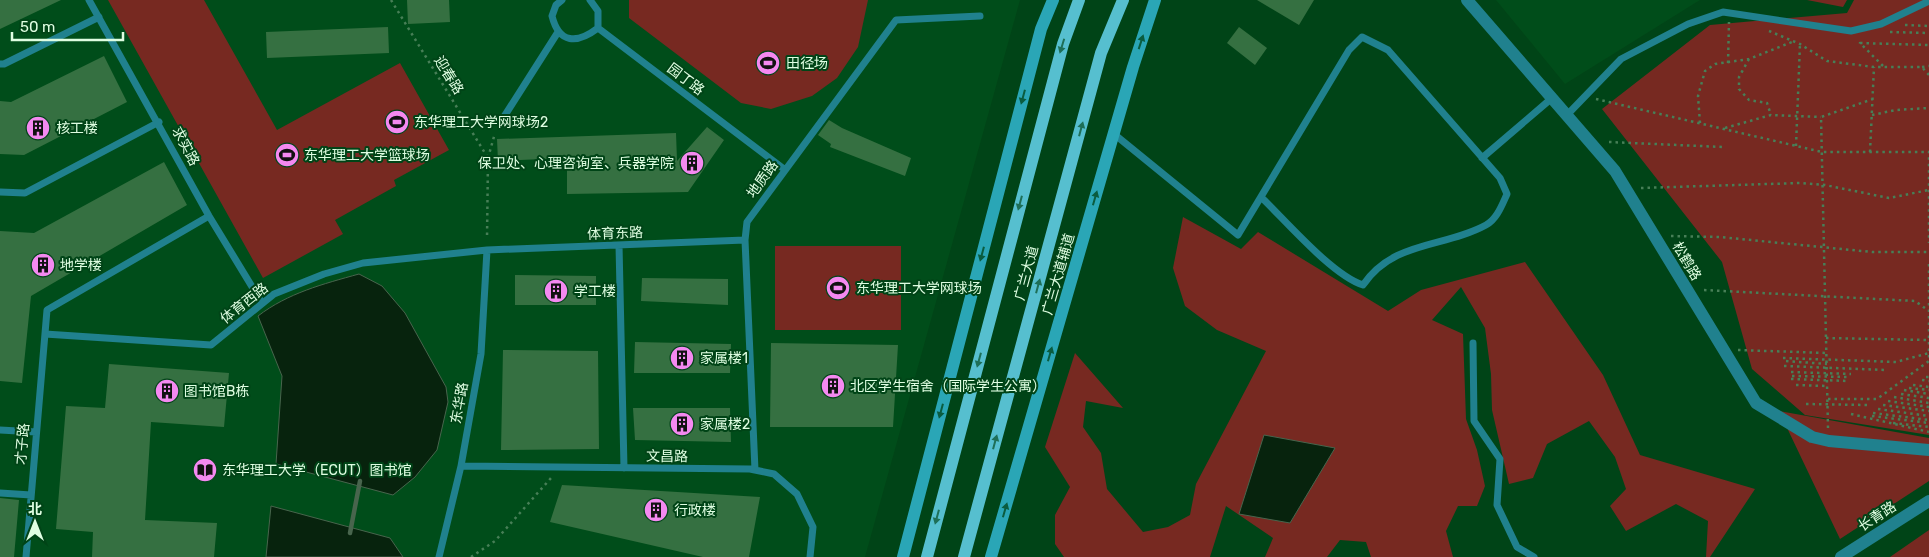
<svg xmlns="http://www.w3.org/2000/svg" width="1929" height="557" viewBox="0 0 1929 557" font-family="Rubik,'Noto Sans SC',sans-serif">
	<rect width="100%" height="100%" fill="#004417"/>
	<path fill="#004d1a" d="M0,0h1020l-155,557h-865z
		M1496,0h204l-135,84z"/>
	<path fill="#772921" d="M108,0h96l73,130 123,-67 49,87 -55,30 2,6 -61,34 8,14 -80,44z
		M629,0h239l-10,47 -21,31 -25,18 -41,13 -30,-6 -112,-85z
		M1807,0h40l-4,7z
		M1854,0h75v435l-124,-20 -53,-46 -30,-107 -120,-153 108,-84 137,-12z
		M1183,217l58,32 17,-17 130,79 33,-21 104,-28 78,113 37,80 115,34 -45,68h-4l2,-36 -32,-17 -50,27 -16,-25 16,-17 -11,-32 -26,-36 -42,23 -14,34 -24,6 -17,-74 -1,-36 -6,-46 -24,-41 -29,33 31,14 3,85 11,31 8,36 -8,20h-19l-12,25 7,26h-82l-5,-15 -26,-2 -13,17h-62l8,-19 -47,-32 -16,51h-146l-9,-13v-29l15,-28 -25,-40 30,-94 48,55 -37,-7 -3,26 18,26 6,36 36,43 25,-5 22,-12 6,-31 70,-133 -49,-21 -32,-24 -12,-38z
		M775,246h126v84h-126z
		M1779,411l150,27v43l-89,58z
		M1929,530v27h-39z"/>
	<path fill="#07230d" stroke="#48654d" d="M359,274l23,12 23,27 41,74 2,15 -11,48 -22,27 -22,18 -117,-31 6,-88 -24,-60c30,-23 65,-32 101,-42z
		M1264,435l71,13 -45,75 -51,-9z
		M271,506l119,32 13,19h-137z"/>
	<g fill="none" stroke-linecap="round" stroke-linejoin="round">
		<path stroke="#48654d" stroke-width="4.5" d="M350,533l10,-52"/>
	</g>
	<path fill="#357041" d="M0,0h61l-61,29z
		M407,0h42l1,22 -42,2z
		M1257,0h57l-15,25z
		M388,27l1,26 -122,5 -1,-26z
		M1239,27l28,21 -12,17 -28,-22z
		M104,56l23,46 -103,53 -24,-1v-53l11,1z
		M829,120l13,8 69,30 -6,18 -75,-29 1,-3 -13,-9z
		M707,127l17,13 -36,52 -121,2v-36l-69,3 -1,-22 179,-6 1,28z
		M164,162l23,43 -156,91 -9,87 -22,-2v-150l34,2z
		M515,275l81,1v29h-81z
		M642,278l86,1v26l-87,-4z
		M635,342l96,2 -1,29h-96z
		M771,343l127,2 -5,82h-123z
		M503,350l95,1 1,98 -98,1z
		M109,364l120,9 -5,54 -73,-5 -6,98 72,3 -3,34h-122l1,-25 -37,-3 10,-123 39,2z
		M633,408h97l1,34 -96,-2z
		M562,485l198,12 -11,60h-46l-153,-35z
		M0,498l19,2 -5,57h-14z"/>
	<g fill="none" stroke-linecap="round" stroke-linejoin="round">
		<path stroke="#477f57" stroke-width="2.5" stroke-dasharray="2.5 4" stroke-linecap="butt" d="M391,0l97,158 -1,81
			M1905,25l24,1
			M1769,31l31,13 27,17 47,6h48l7,8
			M1890,32l39,1
			M1749,59l-10,18v12l10,11 18,3 4,12
			M1728,63l1,-41
			M1883,66l-23,-23 69,2
			M1922,67l7,-1
			M1596,99l226,53h107v91
			M1872,115l24,-5 33,-2
			M1700,123l-2,-27 7,-25 10,-7 34,-5 43,-17
			M1725,128l46,-13 50,2
			M1609,142l114,5
			M1796,146l4,-102
			M1870,152l4,-85
			M488,158l7,-25
			M1641,188l159,-5 25,2 64,13 40,-8
			M1671,236l49,1 152,15h57
			M1704,290l211,11 14,10
			M1826,338l103,2
			M1738,350l89,3
			M1783,358l113,4 33,-9
			M1786,361l41,3
			M1784,366l101,4
			M1791,372l60,2
			M1792,376l58,1
			M1926,377h3
			M1791,379l57,2
			M1922,380l7,1
			M1796,385l31,1
			M1913,385l16,2
			M1909,388l20,2
			M1904,390l25,4
			M1901,394l28,4
			M1894,397l35,6
			M1828,399h49l52,-38v-101
			M1888,401l41,6
			M1806,404l61,1
			M1883,405l46,6
			M1878,409l51,7
			M1873,413l56,7
			M1851,414l78,18
			M1872,416l57,7
			M1893,423l36,4
			M1828,428l-7,-311 52,-18
			M471,557l24,-16 56,-63"/>
		<path stroke="#20818e" stroke-width="7" d="M89,0l120,216 53,87
			M562,0l-6,5 -4,11c7,28 25,28 46,12
			M590,0l8,11v17l186,141
			M0,64h4l95,-47
			M1567,115l54,-56 67,-35 35,-12 128,19 30,-7 48,-23
			M500,123l58,-91
			M1114,134l124,101 111,-185 13,-13 26,13 112,128 7,16c-5,11 -10,25 -21,31 -42,23 -92,15 -123,60 -31,-10 -77,-64 -102,-88
			M1482,158l70,-60
			M0,192l25,1 134,-71
			M619,245l5,223
			M45,334l166,11 63,-51 50,-20 39,-11 124,-13 258,-10
			M1473,343l1,78 26,38 -3,46 20,42 17,10
			M0,430l36,2
			M461,466l289,3 24,5 23,20 16,33 -3,30
			M755,470l-10,-230 2,-18 149,-202 84,-4
			M0,493l31,2
			M26,557l21,-247 162,-94
			M439,557l22,-91 20,-112 6,-104"/>
		<path stroke="#20818e" stroke-width="12" d="M1467,0l148,171 141,232 56,34 17,4 100,9
			M1841,557l88,-56"/>
		<path stroke="#2aa6b6" stroke-width="12" d="M903,557l138,-528 12,-29
			M991,557l142,-490 22,-67"/>
		<path stroke="#56bfcf" stroke-width="12" d="M927,557l136,-513 16,-44
			M964,557l137,-504 22,-53"/>
	</g>
	<defs><path id="oneway-solid" d="M-6-.8H1V-3.2L6.5 0L1 3.2V.8H-6Z" transform="scale(1.25)"/></defs>
	<g fill="#0a5c3f">
		<use href="#oneway-solid" transform="translate(1141 42) rotate(-72)"/>
		<use href="#oneway-solid" transform="translate(1023 97) rotate(105)"/>
		<use href="#oneway-solid" transform="translate(1095 198) rotate(-74)"/>
		<use href="#oneway-solid" transform="translate(982 254) rotate(105)"/>
		<use href="#oneway-solid" transform="translate(1050 354) rotate(-74)"/>
		<use href="#oneway-solid" transform="translate(941 411) rotate(105)"/>
		<use href="#oneway-solid" transform="translate(1005 510) rotate(-74)"/>
	</g>
	<g fill="#1e6f57">
		<use href="#oneway-solid" transform="translate(1062 46) rotate(107)"/>
		<use href="#oneway-solid" transform="translate(1081 129) rotate(-75)"/>
		<use href="#oneway-solid" transform="translate(1020 203) rotate(105)"/>
		<use href="#oneway-solid" transform="translate(1038 286) rotate(-75)"/>
		<use href="#oneway-solid" transform="translate(979 360) rotate(105)"/>
		<use href="#oneway-solid" transform="translate(995 442) rotate(-75)"/>
		<use href="#oneway-solid" transform="translate(937 517) rotate(105)"/>
	</g>
	<defs>
		<g id="stadium-disc" transform="scale(1.25)"><circle r="9.5" fill="#f489f0" stroke="#004417"/><path d="M0-5a6.5 5 0 1 0 0 10a6.5 5 0 1 0 0-10ZM-3.5-1.8h7v3.6h-7Z" fill="#111"/></g>
		<g id="building-disc" transform="scale(1.25)"><circle r="9.5" fill="#f489f0" stroke="#004417"/><path d="M-4-6H4V6H1V3H-1V6H-4ZM-2.5-4.3h1.7v1.8h-1.7ZM.8-4.3h1.7v1.8H.8ZM-2.5-1h1.7V.8h-1.7ZM.8-1h1.7V.8H.8Z" fill="#111"/></g>
		<g id="library-disc" transform="scale(1.25)"><circle r="9.5" fill="#f489f0" stroke="#004417"/><path d="M-6-4Q-3-5.5-.7-3.5V5Q-3 3-6 4ZM6-4Q3-5.5 .7-3.5V5Q3 3 6 4Z" fill="#111"/></g>
	</defs>
	<g fill-rule="evenodd">
		<use href="#stadium-disc" x="768" y="63"/>
		<use href="#stadium-disc" x="397" y="122"/>
		<use href="#building-disc" x="38" y="128"/>
		<use href="#stadium-disc" x="287" y="155"/>
		<use href="#building-disc" x="692" y="163"/>
		<use href="#building-disc" x="43" y="265"/>
		<use href="#stadium-disc" x="838" y="288"/>
		<use href="#building-disc" x="556" y="291"/>
		<use href="#building-disc" x="682" y="358"/>
		<use href="#building-disc" x="833" y="386"/>
		<use href="#building-disc" x="167" y="391"/>
		<use href="#building-disc" x="682" y="424"/>
		<use href="#library-disc" x="205" y="470"/>
		<use href="#building-disc" x="656" y="510"/>
	</g>
	<g text-anchor="middle" stroke-width="4" stroke-linejoin="round" paint-order="stroke">
		<g font-size="14" fill="#dffee2" stroke="#004417" text-anchor="start">
			<text x="786" y="68">田径场</text>
			<text x="414" y="127">东华理工大学网球场2</text>
			<text x="56" y="133">核工楼</text>
			<text x="304" y="160">东华理工大学篮球场</text>
			<text x="674" y="168" text-anchor="end">保卫处、心理咨询室、兵器学院</text>
			<text x="60" y="270">地学楼</text>
			<text x="856" y="293">东华理工大学网球场</text>
			<text x="574" y="296">学工楼</text>
			<text x="700" y="363">家属楼1</text>
			<text x="850" y="391">北区学生宿舍（国际学生公寓）</text>
			<text x="184" y="396">图书馆B栋</text>
			<text x="700" y="429">家属楼2</text>
			<text x="222" y="475">东华理工大学（ECUT）图书馆</text>
			<text x="674" y="515">行政楼</text>
		</g>
		<g font-size="14" fill="#dffee2" stroke="#004417">
			<text transform="translate(449 75) rotate(58)" y="5">迎春路</text>
			<text transform="translate(686 79) rotate(37)" y="5">园丁路</text>
			<text transform="translate(186 146) rotate(62)" y="5">求实路</text>
			<text transform="translate(762 179) rotate(-54)" y="5">地质路</text>
			<text transform="translate(615 233) rotate(-2)" y="5">体育东路</text>
			<text transform="translate(1687 261) rotate(59)" y="5">松鹤路</text>
			<text transform="translate(1026 273) rotate(-75)" y="5">广兰大道</text>
			<text transform="translate(1058 274) rotate(-74)" y="5">广兰大道辅道</text>
			<text transform="translate(244 303) rotate(-38)" y="5">体育西路</text>
			<text transform="translate(459 403) rotate(-80)" y="5">东华路</text>
			<text transform="translate(22 444) rotate(-85)" y="5">才子路</text>
			<text transform="translate(667 456) rotate(1)" y="5">文昌路</text>
			<text transform="translate(1877 516) rotate(-33)" y="5">长青路</text>
		</g>
	</g>
	<g transform="translate(35 522)" stroke="#004417" stroke-width="4" paint-order="stroke">
	<path d="M0-4L9 19L0 12L-9 19Z" fill="#dffee2"/>
	<text y="-8" font-size="14" font-weight="bold" text-anchor="middle" fill="#dffee2">北</text>
	</g>
	<path d="M12 32v8h111v-8" fill="none" stroke="#dffee2" stroke-width="2.5"/>
	<text x="20" y="32" font-size="15" fill="#dffee2" stroke="#004417" stroke-width="4" paint-order="stroke">50 m</text>
</svg>
